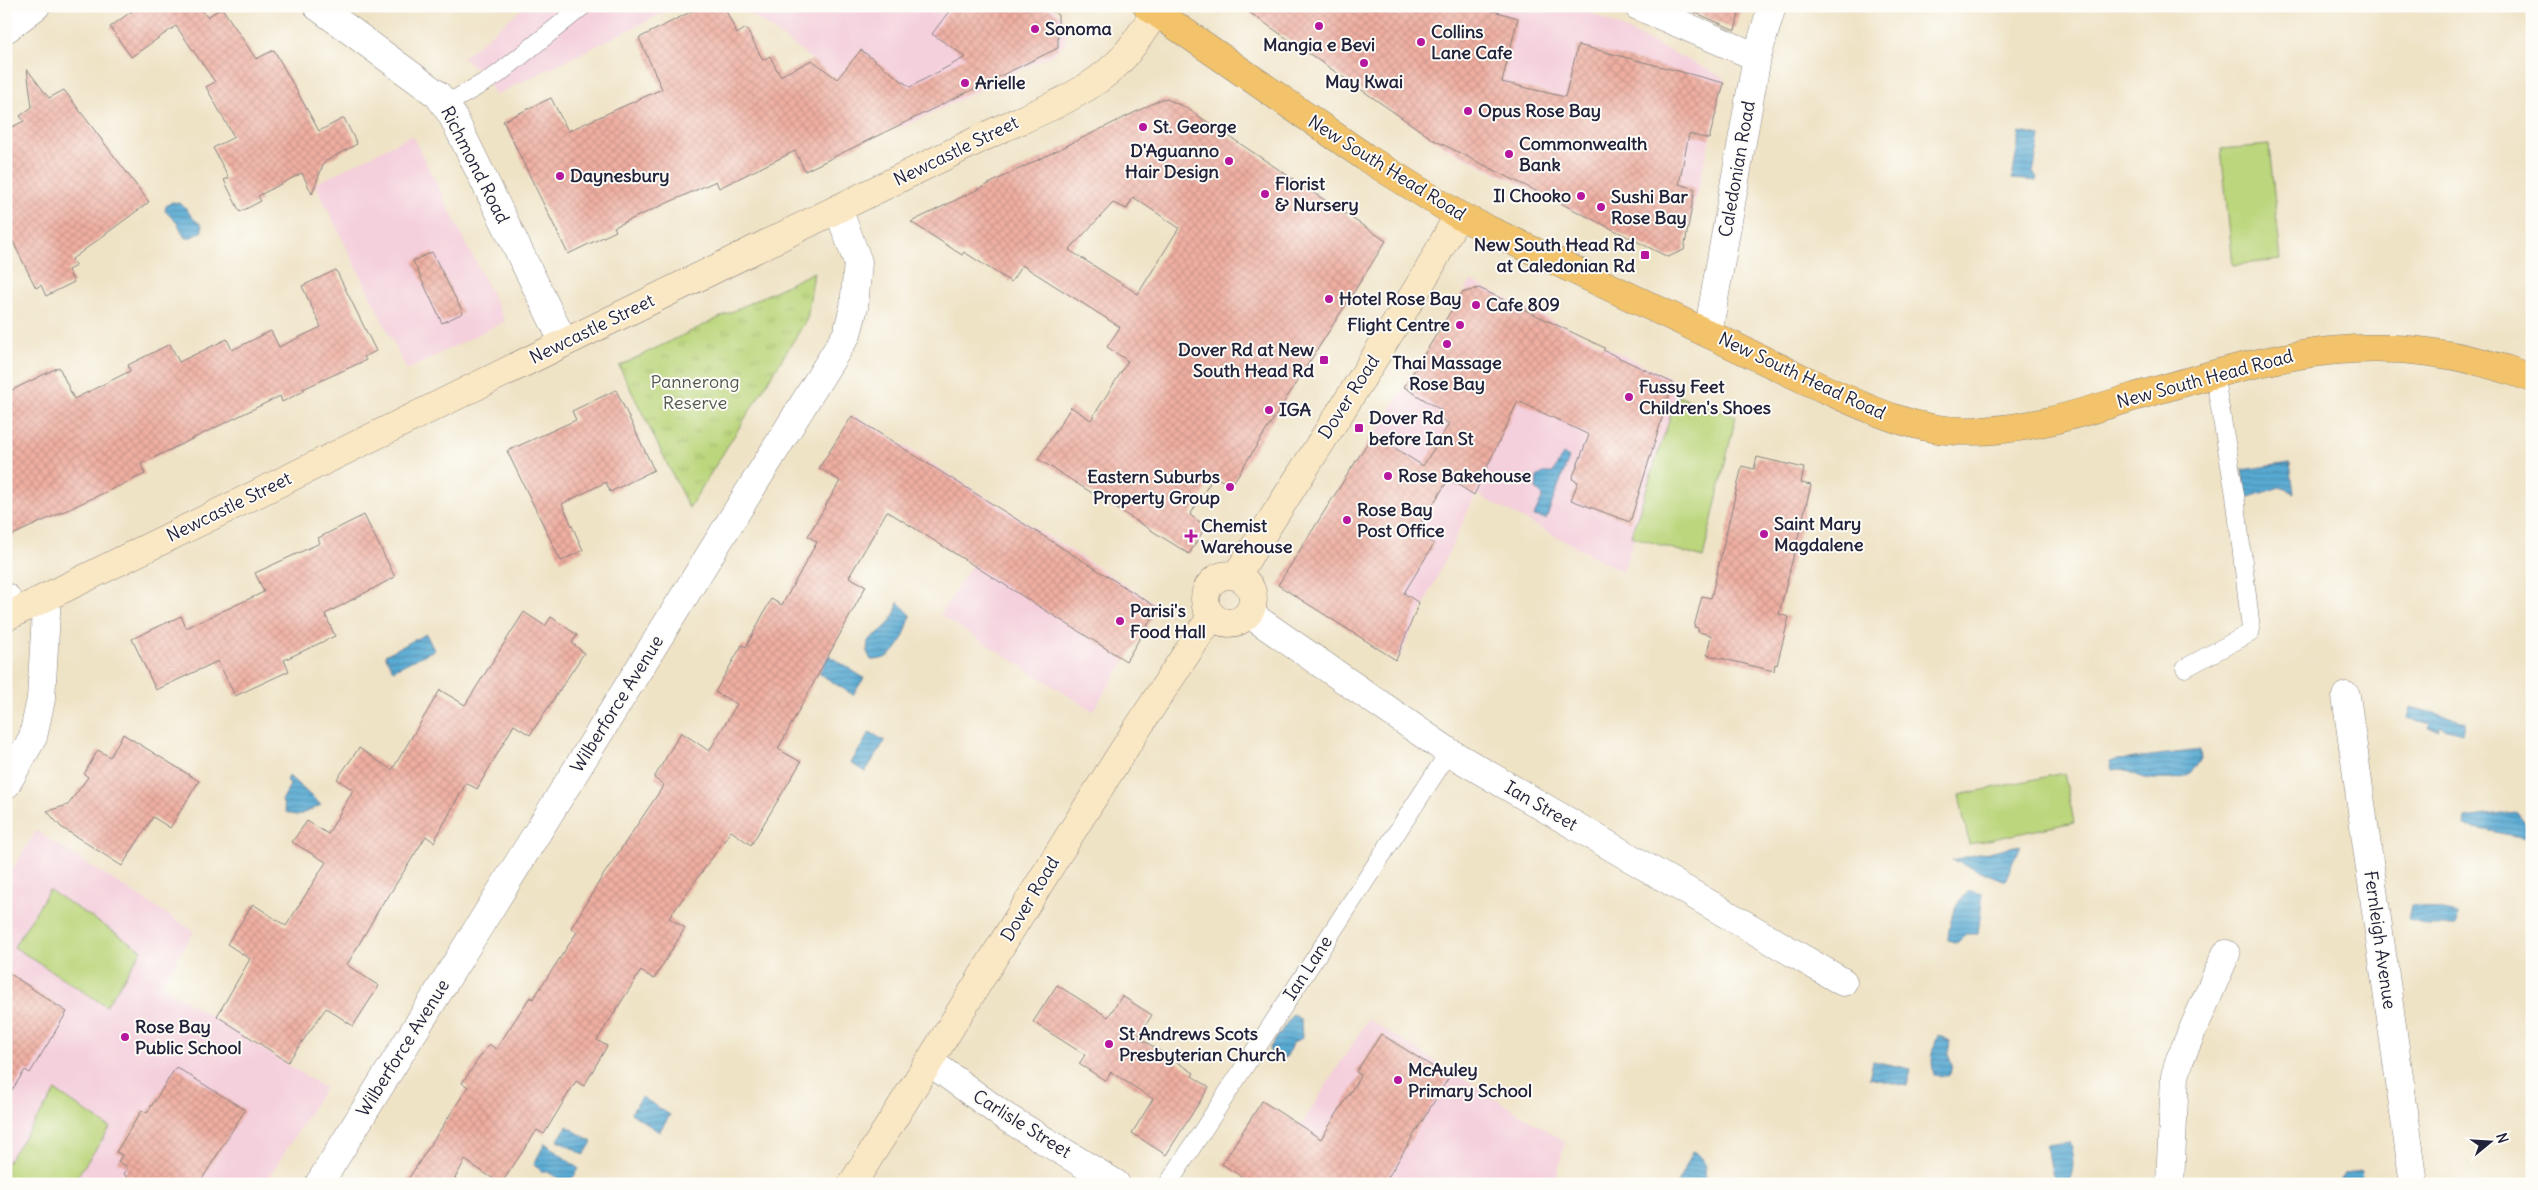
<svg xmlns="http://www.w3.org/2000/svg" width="2538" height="1190" viewBox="0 0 2538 1190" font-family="Delius,sans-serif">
	<defs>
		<pattern id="park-tufts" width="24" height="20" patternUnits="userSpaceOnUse" patternTransform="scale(1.25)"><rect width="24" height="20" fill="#bbd67c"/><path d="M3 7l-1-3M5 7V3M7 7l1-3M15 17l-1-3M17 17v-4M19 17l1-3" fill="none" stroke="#a0b76c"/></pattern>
		<pattern id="water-rules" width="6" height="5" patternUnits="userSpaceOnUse" patternTransform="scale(1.25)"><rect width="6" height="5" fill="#59aad3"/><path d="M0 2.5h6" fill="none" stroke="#498aac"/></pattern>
		<pattern id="building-cross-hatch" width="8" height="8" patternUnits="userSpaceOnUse" patternTransform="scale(1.25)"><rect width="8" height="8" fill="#efafa1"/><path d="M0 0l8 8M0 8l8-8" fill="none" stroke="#cd968c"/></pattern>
	</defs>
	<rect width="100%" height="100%" fill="#fdfcf7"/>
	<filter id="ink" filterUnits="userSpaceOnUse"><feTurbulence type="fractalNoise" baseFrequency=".02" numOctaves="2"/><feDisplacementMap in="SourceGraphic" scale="10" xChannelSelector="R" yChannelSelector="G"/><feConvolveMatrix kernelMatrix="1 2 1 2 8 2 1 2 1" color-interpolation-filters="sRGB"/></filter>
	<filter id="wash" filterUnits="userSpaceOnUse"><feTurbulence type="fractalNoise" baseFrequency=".0096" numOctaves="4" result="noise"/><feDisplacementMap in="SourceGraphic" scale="20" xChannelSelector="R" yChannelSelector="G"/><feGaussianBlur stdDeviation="1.12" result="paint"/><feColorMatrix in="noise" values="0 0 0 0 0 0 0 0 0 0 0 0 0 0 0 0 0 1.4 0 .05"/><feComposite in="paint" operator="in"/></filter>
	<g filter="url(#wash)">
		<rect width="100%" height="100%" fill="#efe3c6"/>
		<path fill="#f4cfdc" d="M525,6h153l-183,89 -11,-20 -22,-17z
			M740,6h310l14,13 3,15 -2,9 -12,11 -150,73z
			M1242,6h335l148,72 -42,171 -16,7 -217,-106z
			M412,135l93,186 -98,49 -92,-186z
			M1471,281l211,103 -59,188 -147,-78 -77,164 -118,-74z
			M855,415l304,191 -66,105 -153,-96 33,-52 -150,-96z
			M36,831l158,100 -33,54 164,103 -60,96h-259v-305z
			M1368,1019l197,123 -10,42h-291z"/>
		<path fill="url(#park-tufts)" stroke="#6e7c5c" d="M814,272l-7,47 -118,189 -70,-142z"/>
		<path fill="#bbd67c" stroke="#6e7c5c" d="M2269,145l12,115 -48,5 -12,-116z
			M1677,396l59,20 -33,142 -72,-22z
			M2064,773l10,49 -105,22 -10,-49z
			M49,890l93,60 -36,56 -92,-59z
			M56,1091l54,37 -38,56h-66v-20z"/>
		<path fill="url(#water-rules)" stroke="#3e6687" d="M2020,132l20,4 -7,37 4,4 -1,4 -24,-2z
			M172,202c14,1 13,7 21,16 3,4 7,4 9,8v5l-12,7h-5l-7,-14 -13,-13 1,-5z
			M1563,454l6,4 -23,61 -12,-3 9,-20 -7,-7 1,-12 6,-4h10z
			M2290,463l4,30 -14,-6 -34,11 -4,-28z
			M898,602l13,13c-7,21 -13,46 -40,45l-4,-8 1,-11c17,-14 25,-16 30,-39z
			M426,634l8,16 -41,20 -8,-15z
			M828,655l36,23 -11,17 -36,-23z
			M2410,707l55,14 -3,12 -22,-6 -1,4 -10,-3 1,-4 -23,-6z
			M870,732l15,9 -20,31 -14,-9z
			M2200,750l1,10c-4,5 -9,12 -14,15 -9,6 -36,5 -46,2 -14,-4 -12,-10 -29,-7l-2,-9z
			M289,776l32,29 -24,11 -11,-4 -4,-11 8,-16 -3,-5z
			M2515,811l17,21v7l-68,-13 1,-8z
			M2020,845l-15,36 -53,-21z
			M1970,891l13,3 -5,40h-12l-9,9 -9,-3c1,-18 6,-39 22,-49z
			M2412,905l46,9 -1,12h-30l-18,-7z
			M1293,1014l8,6 1,18 -10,6 -5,12 -6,4 -10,-6 -2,-5z
			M1938,1035l12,6 -2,13 4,11 -2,9 -4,2 -12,-1c-4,-14 -1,-26 4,-40z
			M1873,1061l38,8 -4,17 -38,-8z
			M642,1097l28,18 -11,17 -28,-19z
			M567,1126l25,16 -8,13 -26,-15z
			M2069,1142c4,13 6,24 1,37l-14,3c-7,-12 -5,-24 -11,-37z
			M545,1143l34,26 -11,15 -22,-13h-5l-7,-7z
			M1692,1151c15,6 15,19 11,33h-26z
			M2361,1171l2,13h-24v-4l5,-7z"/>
		<g id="blocks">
			<path fill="url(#building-cross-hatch)" fill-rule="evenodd" d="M139,6h66l-4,3 6,8 15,-9 34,51 18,-9 45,81 25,-13 13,26 -33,18 -12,32 -10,-21 -44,23 3,5 -21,11 -16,-32 5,-2 -16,-30 21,-11 -28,-50 9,-5 -39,-56 -45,31 -21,-30z
				M702,6h22l13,28 9,-6 17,32 7,-4 10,20 32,-16 25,19 24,-29 49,37 56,-30 -34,-23 21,-28h92l13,9v33l-253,123 -10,-20 -76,37 -3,-7 -102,46 2,4 -48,23 -65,-133 48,-23 17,33 94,-42 -23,-51z
				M1240,6h236l42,12 -16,64 63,15 13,-52 146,38 -15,56 -20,-5 -10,50 16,5 -11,61 -16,7 -234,-117z
				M1680,6h61l-6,24z
				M27,69l22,29 15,-8 85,112 -77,57 4,7 -8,4 6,12 -28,14 -5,-11 -5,3 -30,-60v-98l18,-9 -4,-5 12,-9z
				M1164,98l21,9 201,134 -155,245 -17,-10 -24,39 16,11 -17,28 -151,-95 33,-52 20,13 37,-59 -21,-14 13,-20 -98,-62 -11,17 -47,-30 -2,3 -51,-33zM1133,197l46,31 -41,66 -69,-44 44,-47 14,6z
				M432,252l31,61 -21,10 -29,-62z
				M336,270l40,81 -12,6 2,3 -63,29 1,2 -22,11 -2,-6 -139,68 4,10 -139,64v-145l53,-26 15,32 56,-28 -2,-6 42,-21 9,18 48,-23 5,11 39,-19 8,16 42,-20 -19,-41z
				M1479,288l126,60 -2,2 70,33 -43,139 -59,-22 7,-18 -6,-3 17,-44 -71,-34 -44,94 -25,-16 -34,53 19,12 -30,49 15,10 -23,57 -118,-75 95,-151 50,32 26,-42 -12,-8 4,-6 -37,-23 58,-94z
				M616,390l38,80 -44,22 -4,-10 -44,22 21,46 -22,11 -54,-110 69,-31 -4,-9z
				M852,416l306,192 -32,53 -239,-150 -38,66 17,9 -88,163 23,13 -50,83 -20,-14 -62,87 16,10 -31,51 -13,-8 -44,69 10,6 -23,40 -8,-5 -32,53 -7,-4 -36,54 -36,-24 -13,24h-47l63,-97 -6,-4 27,-39 7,5 34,-52 3,2 44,-67 -6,-4 31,-51 62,-92 -10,-7 27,-46 28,19 28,-47 -22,-12 27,-47 4,2 25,-48 11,6 35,-63 -9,-6 32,-55 -21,-13z
				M1757,457l47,11 -3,15 10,2 -32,129 10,3 -12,48 -2,-1 -1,7 -67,-16 4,-20 -13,-3v-4l-4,-1 8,-31 9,2 31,-132 12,3z
				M364,515l31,62 -70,37 10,22 -51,24 5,11 -54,25 -17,-35 -62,29 -24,-51 49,-23 5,12 78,-36 -9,-19 65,-30 -2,-5z
				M524,612l21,14 6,-9 26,18 -5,8 12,10 -54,82 -16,-10 -37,64 -11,-6 -32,59 -8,-6 -40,64 -1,-1 -38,66 32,21 -26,40 -27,-18 -38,54 -71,-46 33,-57 -23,-15 26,-40 33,22 40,-64 -34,-20 15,-21 21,13 25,-44 -16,-11 22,-31 33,22 48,-80 25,15z
				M123,734l76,47 -29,47 -17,-11 -31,49 -61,-39 -14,-16 21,-6 20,-28 -4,-3 14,-24 12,7z
				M6,971l61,41 -37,61 -5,-3 -19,29z
				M1057,985l51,32 14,-21 30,19 -14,22 56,36 -2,3 17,11 -43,68 -34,-22 21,-34 -42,-27 -5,9 -27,-17 6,-9 -52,-33z
				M1381,1034l68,43 -65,107h-131l-31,-20 40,-63 59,38 40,-64 -5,-3z
				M176,1067l69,43 -46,74h-63l-12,-10 4,-7 -10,-5 4,-7 -6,-3 26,-42 5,3z"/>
		</g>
	</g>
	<g filter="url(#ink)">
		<use href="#blocks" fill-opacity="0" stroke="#888280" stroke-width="1"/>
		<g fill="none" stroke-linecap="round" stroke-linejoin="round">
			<g stroke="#888280" stroke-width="19">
				<path id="lane" d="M445,105l52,-30 86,-69
					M2185,668l65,-35 1,-4 -16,-134 -21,-122
					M1168,1184l281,-432"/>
			</g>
			<g stroke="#888280" stroke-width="29">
				<path id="street" d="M317,6l121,89 14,20 112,228
					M1638,6l119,51
					M6,29l30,-23
					M1708,333l49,-276 15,-51
					M6,597l8,16
					M1250,611l8,9 191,132 394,230
					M2346,696l68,488
					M6,785l27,-48 8,-38 6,-102
					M930,1062l74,54 112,68
					M319,1184l528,-850 7,-27 4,-45 -20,-53
					M2170,1184l5,-108 5,-17 46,-105"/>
			</g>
			<g stroke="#888280" stroke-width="29">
				<path id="secondary" d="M1205 599a24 24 0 1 1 48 0a24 24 0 1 1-48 0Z
					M1236,576l126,-198 66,-107 30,-56
					M6,617l986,-484c43,-20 93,-37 127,-71 14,-14 25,-34 37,-50
					M852,1184c121,-188 233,-382 360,-568"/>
			</g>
			<g stroke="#888280" stroke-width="29">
				<path id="primary" d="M1147,6l218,151 93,58 360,171c46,21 95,45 147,45 58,1 114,-17 169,-34 146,-43 248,-74 398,-19"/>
			</g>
			<use href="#lane" stroke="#fff" stroke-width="18"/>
			<use href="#street" stroke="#fff" stroke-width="28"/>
			<use href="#secondary" stroke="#fae7c3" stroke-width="28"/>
			<use href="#primary" stroke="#f2c36a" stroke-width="28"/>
		</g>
	</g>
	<g fill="#b5179e" stroke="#fdfcf7" stroke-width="2">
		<circle cx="1319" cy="26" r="5"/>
		<circle cx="1035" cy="29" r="5"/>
		<circle cx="1421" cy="42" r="5"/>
		<circle cx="1364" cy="63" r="5"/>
		<circle cx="965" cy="83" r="5"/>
		<circle cx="1468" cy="111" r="5"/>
		<circle cx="1143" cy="127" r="5"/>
		<circle cx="1509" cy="154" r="5"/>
		<circle cx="1229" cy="161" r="5"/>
		<circle cx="560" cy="176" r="5"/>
		<circle cx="1265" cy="194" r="5"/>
		<circle cx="1581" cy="196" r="5"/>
		<circle cx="1601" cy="207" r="5"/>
		<rect x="1640" y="250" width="10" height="10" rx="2.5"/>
		<circle cx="1329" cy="299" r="5"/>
		<circle cx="1476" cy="305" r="5"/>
		<circle cx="1460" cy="325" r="5"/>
		<circle cx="1447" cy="344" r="5"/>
		<rect x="1319" y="355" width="10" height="10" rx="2.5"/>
		<circle cx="1629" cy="397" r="5"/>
		<circle cx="1269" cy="410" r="5"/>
		<rect x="1354" y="423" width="10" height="10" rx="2.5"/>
		<circle cx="1388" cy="476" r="5"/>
		<circle cx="1230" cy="487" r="5"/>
		<circle cx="1347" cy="520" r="5"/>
		<circle cx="1764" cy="534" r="5"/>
		<path d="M1188.5 528.5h5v5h5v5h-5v5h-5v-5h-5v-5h5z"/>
		<circle cx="1120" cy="621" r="5"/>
		<circle cx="125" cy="1037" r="5"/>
		<circle cx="1109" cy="1044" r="5"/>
		<circle cx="1398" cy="1080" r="5"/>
	</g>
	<g text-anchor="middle" stroke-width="4" stroke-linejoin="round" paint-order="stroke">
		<g font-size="18" font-weight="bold" fill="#22223b" stroke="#fdfcf7" text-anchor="start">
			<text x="1045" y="35">Sonoma</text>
			<text x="1431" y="38">Collins<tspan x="1431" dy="21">Lane Cafe</tspan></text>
			<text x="1319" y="51" text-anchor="middle">Mangia e Bevi</text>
			<text x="1364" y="88" text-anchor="middle">May Kwai</text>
			<text x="975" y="89">Arielle</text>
			<text x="1478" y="117">Opus Rose Bay</text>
			<text x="1153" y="133">St. George</text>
			<text x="1519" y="150">Commonwealth<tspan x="1519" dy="21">Bank</tspan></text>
			<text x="1219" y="157" text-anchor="end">D'Aguanno<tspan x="1219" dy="21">Hair Design</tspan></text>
			<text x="570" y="182">Daynesbury</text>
			<text x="1275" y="190">Florist<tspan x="1275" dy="21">&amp; Nursery</tspan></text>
			<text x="1571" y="202" text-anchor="end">Il Chooko</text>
			<text x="1611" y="203">Sushi Bar<tspan x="1611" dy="21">Rose Bay</tspan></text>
			<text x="1635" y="251" text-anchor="end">New South Head Rd<tspan x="1635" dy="21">at Caledonian Rd</tspan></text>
			<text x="1339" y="305">Hotel Rose Bay</text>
			<text x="1486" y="311">Cafe 809</text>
			<text x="1450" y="331" text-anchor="end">Flight Centre</text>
			<text x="1314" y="356" text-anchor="end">Dover Rd at New<tspan x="1314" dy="21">South Head Rd</tspan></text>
			<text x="1447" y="369" text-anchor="middle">Thai Massage<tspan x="1447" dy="21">Rose Bay</tspan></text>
			<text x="1639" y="393">Fussy Feet<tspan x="1639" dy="21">Children's Shoes</tspan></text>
			<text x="1279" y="416">IGA</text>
			<text x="1369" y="424">Dover Rd<tspan x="1369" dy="21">before Ian St</tspan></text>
			<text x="1398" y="482">Rose Bakehouse</text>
			<text x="1220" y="483" text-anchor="end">Eastern Suburbs<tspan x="1220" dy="21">Property Group</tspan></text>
			<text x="1357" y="516">Rose Bay<tspan x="1357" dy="21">Post Office</tspan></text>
			<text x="1774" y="530">Saint Mary<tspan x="1774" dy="21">Magdalene</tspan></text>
			<text x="1201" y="532">Chemist<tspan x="1201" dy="21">Warehouse</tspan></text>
			<text x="1130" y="617">Parisi's<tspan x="1130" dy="21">Food Hall</tspan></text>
			<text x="135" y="1033">Rose Bay<tspan x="135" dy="21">Public School</tspan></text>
			<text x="1119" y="1040">St Andrews Scots<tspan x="1119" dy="21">Presbyterian Church</tspan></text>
			<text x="1408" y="1076">McAuley<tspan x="1408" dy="21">Primary School</tspan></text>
		</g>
		<g font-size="18" fill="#22223b" stroke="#fdfcf7">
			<text transform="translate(956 151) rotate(-26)" y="6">Newcastle Street</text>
			<text transform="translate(475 165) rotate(63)" y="6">Richmond Road</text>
			<text transform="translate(1387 168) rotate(32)" y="6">New South Head Road</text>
			<text transform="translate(1737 169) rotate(-80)" y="6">Caledonian Road</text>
			<text transform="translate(592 329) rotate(-26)" y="6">Newcastle Street</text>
			<text transform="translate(1802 376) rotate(25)" y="6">New South Head Road</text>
			<text transform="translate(2205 379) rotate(-15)" y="6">New South Head Road</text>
			<text transform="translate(1349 397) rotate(-57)" y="6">Dover Road</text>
			<text transform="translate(229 507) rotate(-26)" y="6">Newcastle Street</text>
			<text transform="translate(617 704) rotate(-58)" y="6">Wilberforce Avenue</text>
			<text transform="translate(1541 806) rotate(30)" y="6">Ian Street</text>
			<text transform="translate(1030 899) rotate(-59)" y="6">Dover Road</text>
			<text transform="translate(2380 940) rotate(82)" y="6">Fernleigh Avenue</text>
			<text transform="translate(1308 968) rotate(-57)" y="6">Ian Lane</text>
			<text transform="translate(403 1048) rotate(-58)" y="6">Wilberforce Avenue</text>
			<text transform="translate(1022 1124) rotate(32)" y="6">Carlisle Street</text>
		</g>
		<g font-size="18" fill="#50584e" stroke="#fdfcf7">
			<text x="695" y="388">Pannerong<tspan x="695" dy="21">Reserve</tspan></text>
		</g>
	</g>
	<rect width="2538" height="1190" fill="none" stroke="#fdfcf7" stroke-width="25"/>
	<g transform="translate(2490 1142) rotate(72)" stroke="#fdfcf7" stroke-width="4" paint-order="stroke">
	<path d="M0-4L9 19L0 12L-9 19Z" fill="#22223b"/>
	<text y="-8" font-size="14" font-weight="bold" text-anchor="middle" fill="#22223b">N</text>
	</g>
</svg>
